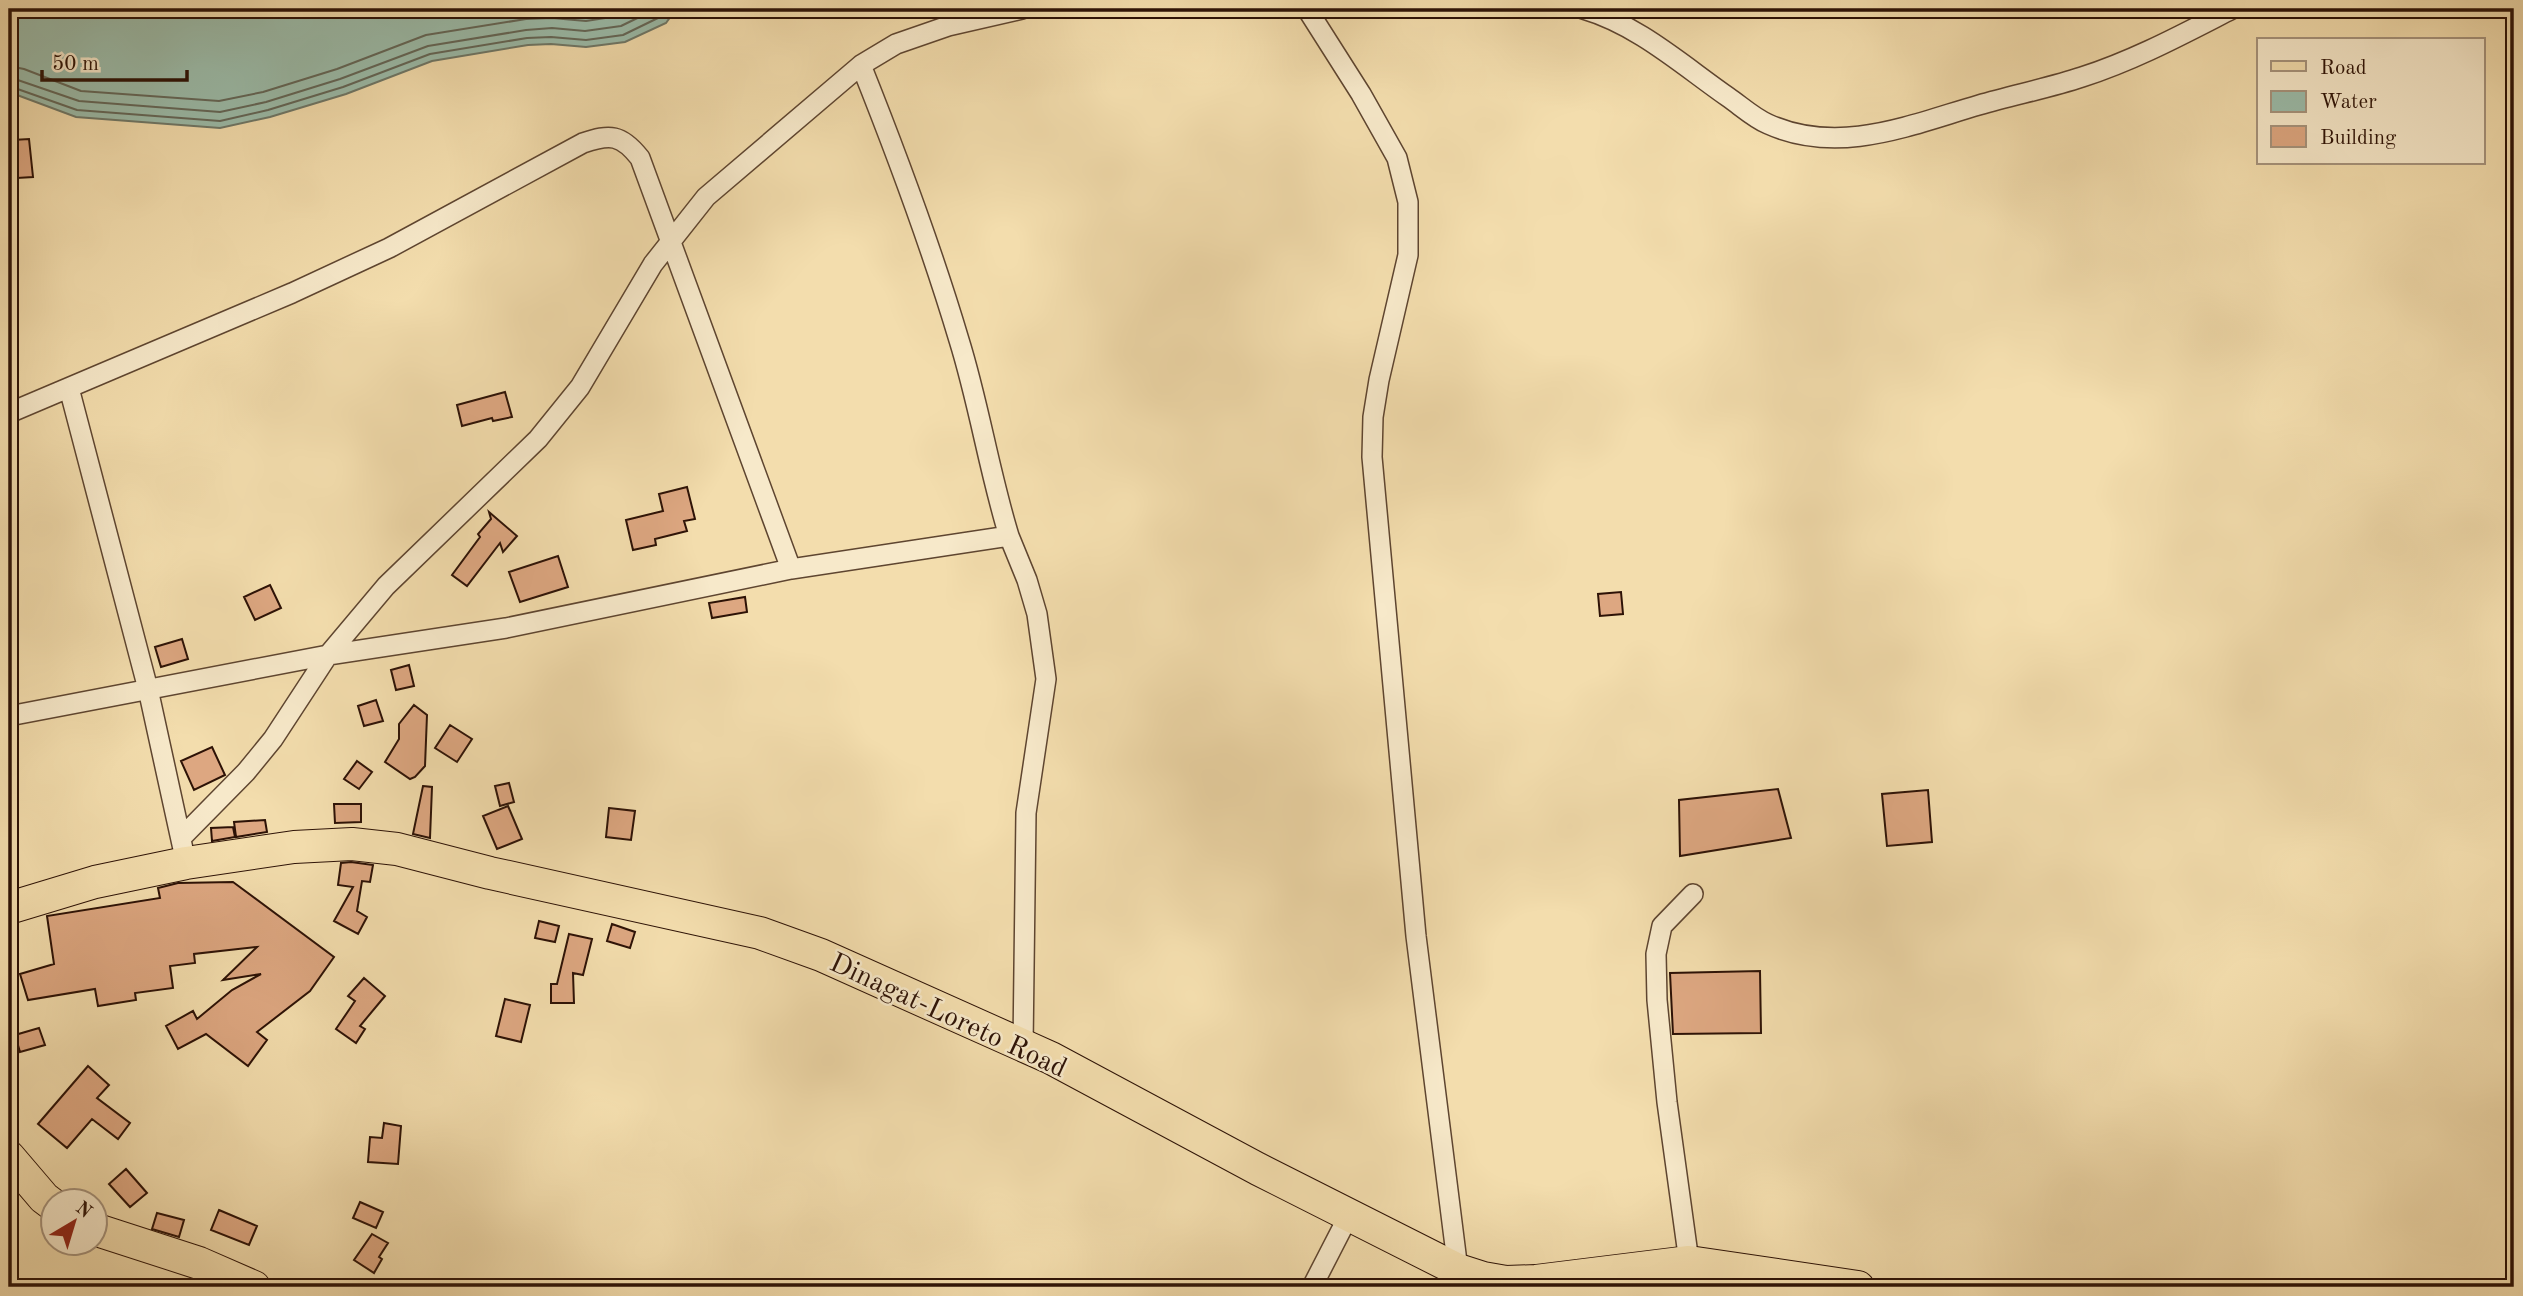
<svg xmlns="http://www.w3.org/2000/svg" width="2523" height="1296" viewBox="0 0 2523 1296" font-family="'Old Standard TT',serif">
	<rect width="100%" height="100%" fill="#f3ddad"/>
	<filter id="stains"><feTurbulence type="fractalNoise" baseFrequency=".00286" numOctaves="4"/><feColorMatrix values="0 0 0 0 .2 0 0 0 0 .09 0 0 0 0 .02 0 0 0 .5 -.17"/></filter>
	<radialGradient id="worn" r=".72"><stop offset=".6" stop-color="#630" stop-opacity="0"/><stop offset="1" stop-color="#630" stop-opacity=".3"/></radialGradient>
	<path fill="#9bbcaa" stroke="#6f7868" stroke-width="2" d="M9,9h667l-10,14 -41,19 -39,5 -35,-3 -23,1 -96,16 -86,33 -76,23 -50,11 -144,-11 -67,-25z"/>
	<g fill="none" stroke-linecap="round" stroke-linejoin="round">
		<path stroke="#646758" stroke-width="2" d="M9,66l15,3 57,22 138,10 44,-9 74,-23 89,-34 100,-16 26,-1 34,3 32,-5 15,-7
			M9,77l70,24 141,11 46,-10 74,-23 88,-33 98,-16 26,-2 33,3 36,-5 35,-17
			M9,86l68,24 143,11 48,-11 75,-23 87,-33 97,-16 24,-1 35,3 37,-5 37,-18 7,-8"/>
	</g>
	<path fill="#dda781" stroke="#2d1206" stroke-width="2" d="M29,139l4,38 -16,1 -4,-38z
		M505,392l7,25 -19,4 -1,-3 -30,8 -5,-21z
		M687,487l8,32 -11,2 3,10 -32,8 1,6 -23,5 -7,-30 37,-9 -4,-17z
		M489,512l28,24 -14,16 -3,-9 -33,43 -15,-11 28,-38 -2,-3 13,-15z
		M558,556l10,31 -48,15 -11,-30z
		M270,585l11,23 -26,12 -11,-23z
		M1621,592l2,22 -23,2 -2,-22z
		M745,597l2,15 -35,6 -3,-15z
		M182,639l6,20 -27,8 -6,-20z
		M409,665l5,21 -18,4 -5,-20z
		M376,700l7,21 -19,5 -6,-20z
		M414,705l13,10 -2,51 -10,11 -5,2 -25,-17 14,-23v-15z
		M450,725l22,14 -15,23 -22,-14z
		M212,747l13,28 -31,15 -13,-29z
		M357,761l15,11 -13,17 -15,-10z
		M509,783l5,19 -14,4 -5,-20z
		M423,786l9,1 -2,51 -17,-4z
		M1778,789l13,49 -111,18 -1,-56z
		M1928,790l4,52 -45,4 -5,-52z
		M334,804h27v18l-26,1z
		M508,806l14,33 -25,10 -14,-33z
		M609,808l26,3 -4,29 -25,-3z
		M265,820l2,12 -31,5 -2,-15z
		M233,827l2,10 -23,4 -1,-13z
		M351,862l22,3 -3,17 -8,-1 -5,30 10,6 -9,17 -24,-13 19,-34 -15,-2 3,-22z
		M233,882l101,75 -24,34 -53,41 10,8 -19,26 -42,-32 -28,15 -12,-23 27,-15 4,8 35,-29 29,-16 -38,6 34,-33 -63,7 1,9 -25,3 3,22 -38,5 1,7 -38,6 -3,-17 -67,11 -8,-26 34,-10 -7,-48 113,-18 -2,-10 20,-5z
		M539,921l20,5 -4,16 -20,-4z
		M612,924l23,8 -5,16 -23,-7z
		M569,934l23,5 -9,36 -10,-2 1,30h-23v-19h6z
		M1760,971l1,62 -88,1 -3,-61z
		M364,978l21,18 -25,30 5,3 -9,14 -20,-14 19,-28 -7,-5z
		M505,999l25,6 -9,37 -25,-6z
		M39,1028l6,17 -25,7 -5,-17z
		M88,1066l21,19 -12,13 33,25 -12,16 -26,-20 -25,29 -29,-24z
		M384,1123l17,3 -3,38 -30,-2 2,-25 12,1z
		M126,1169l21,24 -17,14 -21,-23z
		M360,1202l23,10 -7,16 -23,-10z
		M219,1210l38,16 -8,19 -38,-15z
		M157,1213l27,7 -5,17 -27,-8z
		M372,1234l16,9 -9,14 3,2 -8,14 -20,-13z"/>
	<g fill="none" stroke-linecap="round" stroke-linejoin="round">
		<g stroke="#5e4530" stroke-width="22">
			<path id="street" d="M1307,9l54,85 36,64 11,44v53l-29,125 -6,37 -1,40 44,479 42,334
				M1583,9c55,16 99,56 145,88 13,9 26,21 40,27 71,32 142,1 211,-19 34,-10 70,-17 103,-28 53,-17 101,-43 150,-68
				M69,388l79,301 35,160
				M9,413l283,-120 97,-45 194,-105c27,-9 38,-9 57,15l151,411 218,-33c-20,-65 -30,-132 -50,-196 -28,-94 -62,-185 -98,-275
				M1009,536l18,44 10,34 9,65 -20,134 -3,233
				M9,716l319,-61 178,-27 285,-59
				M181,838l65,-66 27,-33 55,-84 58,-69 152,-147 42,-52 73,-123 53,-67 155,-132 35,-21 52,-18 74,-17
				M1689,1262l-22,-160 -10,-102 -1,-46 6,-28 31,-32
				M1312,1287l37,-72"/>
		</g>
		<g stroke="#2d1206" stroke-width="34">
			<path id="primary" d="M9,908l86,-26 91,-19 108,-16 58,-3 45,5 93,24 270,60 61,22 230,103 207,111 200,101 25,8 23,4 30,-1 153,-19 169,25
				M9,1157l35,41 8,6
				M94,1229l105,34 55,24"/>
		</g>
		<use href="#street" stroke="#f7e9ca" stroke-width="19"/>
		<use href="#primary" stroke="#f3ddad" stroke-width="32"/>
	</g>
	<g text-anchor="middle" stroke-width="5" stroke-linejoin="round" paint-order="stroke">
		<g font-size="28" fill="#2d1206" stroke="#f7e9ca">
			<text transform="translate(949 1014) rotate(25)" y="10">Dinagat-Loreto Road</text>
		</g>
	</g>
	<rect width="2523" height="1296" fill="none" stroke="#f3ddad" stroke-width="35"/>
	<rect x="10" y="10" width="2502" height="1275" fill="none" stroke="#2d1206" stroke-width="3.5"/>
	<rect x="18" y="18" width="2488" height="1261" fill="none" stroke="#2d1206" stroke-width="2"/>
	<rect x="2257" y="38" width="228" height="126" fill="#f7e9ca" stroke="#a6937c" stroke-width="2"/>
	<rect x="2271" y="61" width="35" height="10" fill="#f3ddad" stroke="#a6937c" stroke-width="2"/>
	<text x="2320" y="74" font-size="21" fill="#2d1206">Road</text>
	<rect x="2271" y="91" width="35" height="21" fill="#9bbcaa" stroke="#a6937c" stroke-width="2"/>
	<text x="2320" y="108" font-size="21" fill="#2d1206">Water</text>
	<rect x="2271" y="126" width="35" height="21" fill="#dda781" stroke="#a6937c" stroke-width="2"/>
	<text x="2320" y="144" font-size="21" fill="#2d1206">Building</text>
	<g transform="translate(74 1222) rotate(38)"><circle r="33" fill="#f7e9ca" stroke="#a6937c" stroke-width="2"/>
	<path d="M0-5L12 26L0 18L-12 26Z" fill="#8f2418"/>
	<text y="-10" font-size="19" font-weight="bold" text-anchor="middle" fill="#2d1206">N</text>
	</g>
	<path d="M42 70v10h145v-10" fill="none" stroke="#2d1206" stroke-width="3.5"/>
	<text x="52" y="70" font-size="21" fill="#2d1206" stroke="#f7e9ca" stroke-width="5" paint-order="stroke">50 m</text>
	<rect width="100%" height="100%" filter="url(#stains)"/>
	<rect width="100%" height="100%" fill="url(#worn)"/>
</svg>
